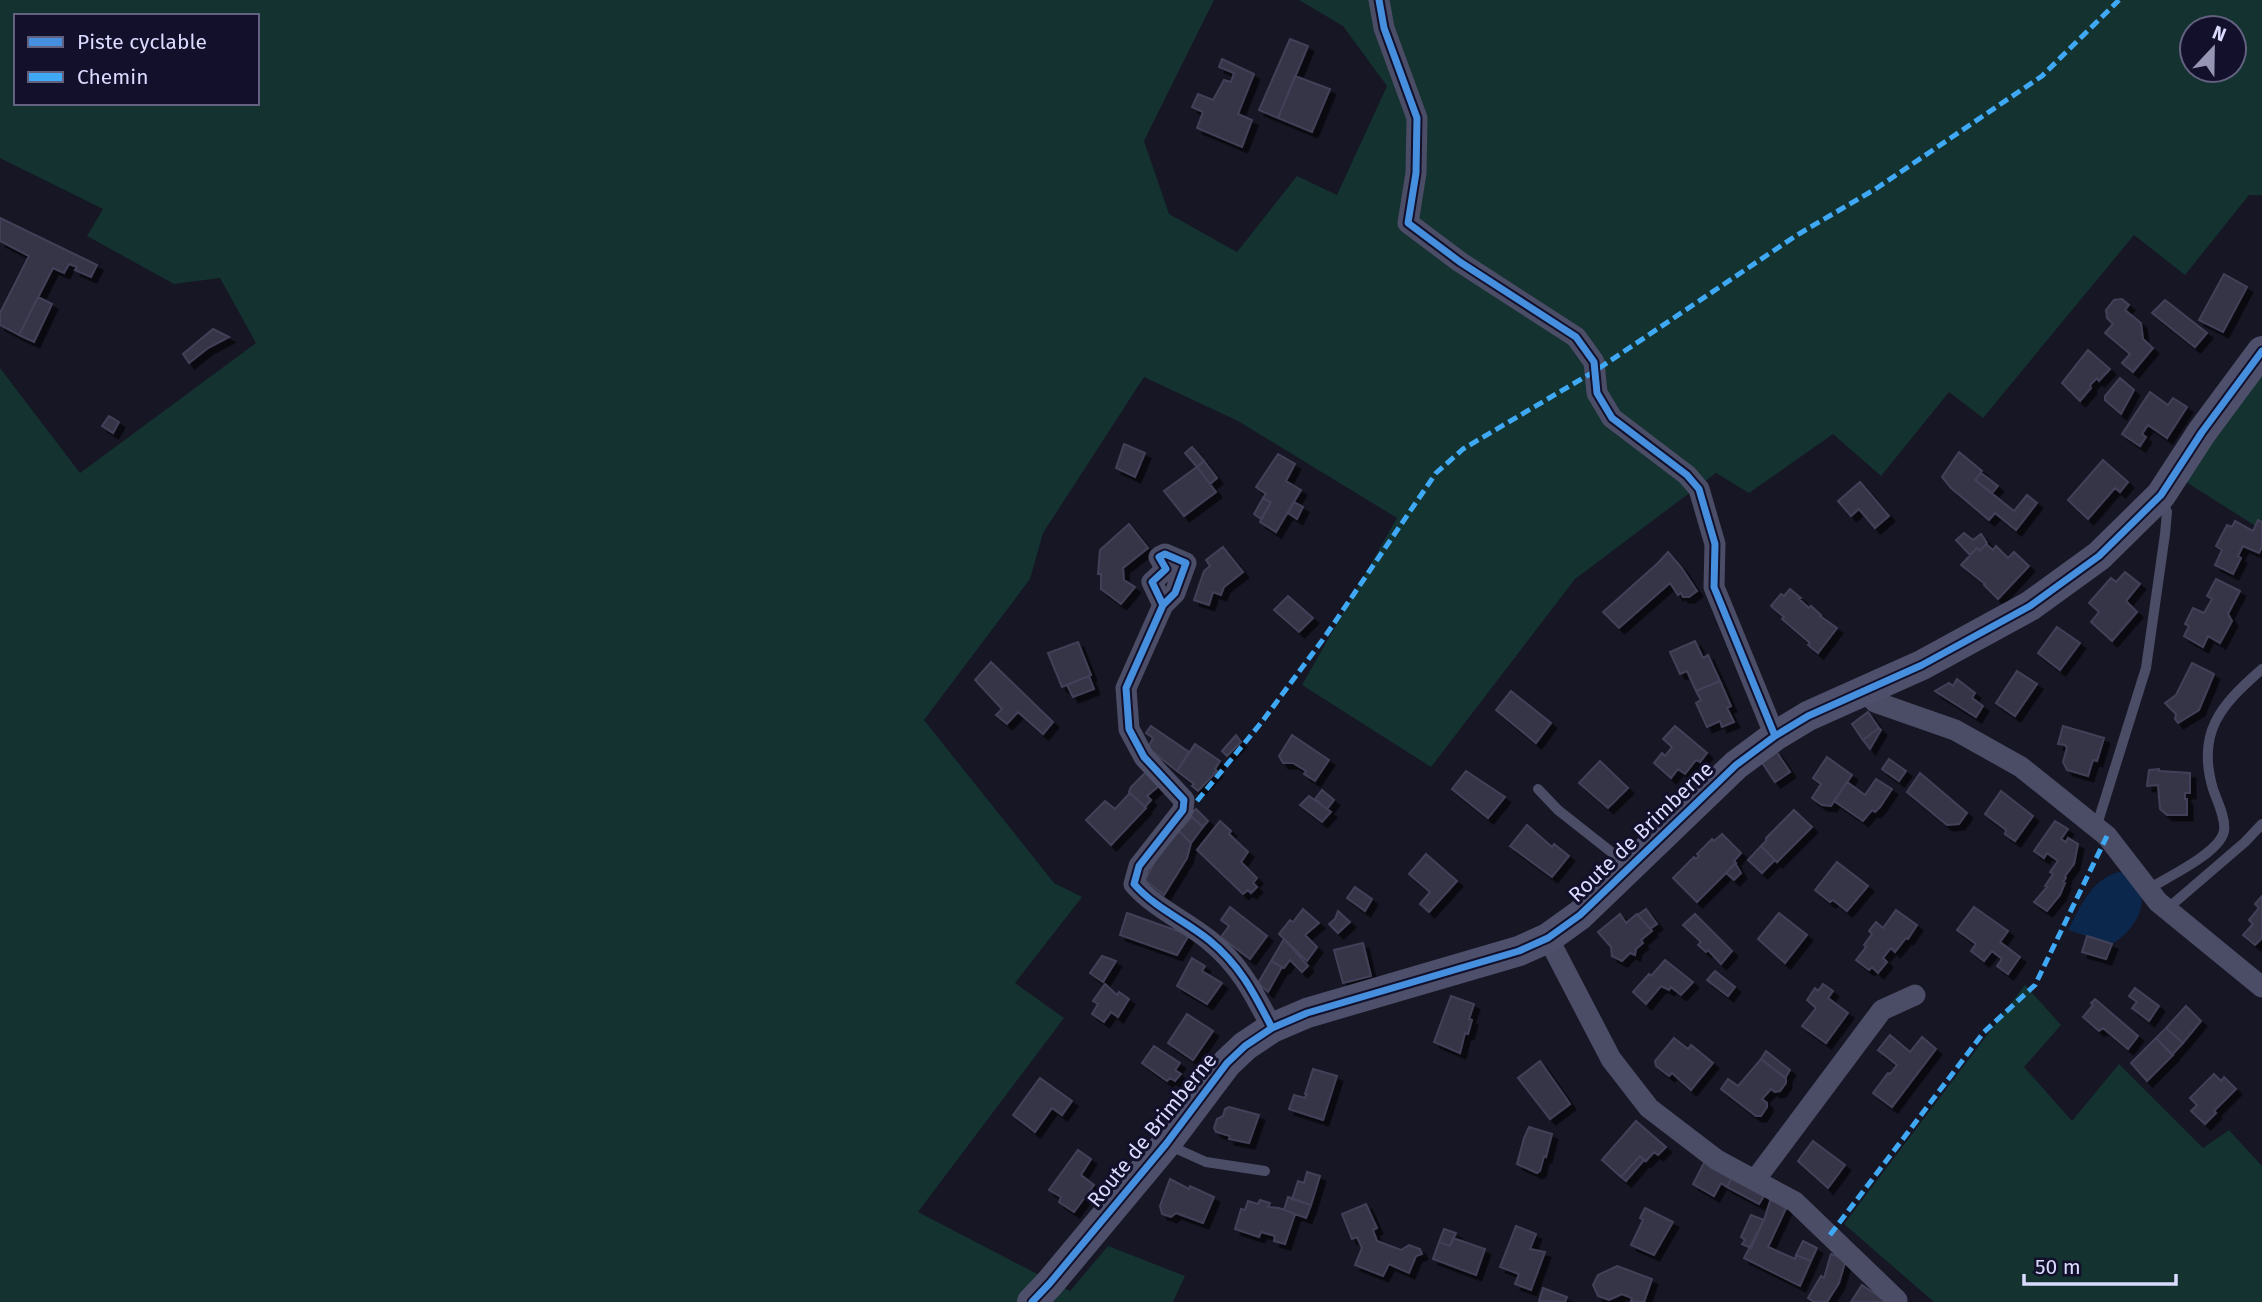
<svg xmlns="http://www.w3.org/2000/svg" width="2262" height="1302" viewBox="0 0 2262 1302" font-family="'Fira Sans',sans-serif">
	<defs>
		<filter id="shadow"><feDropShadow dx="5.5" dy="5.5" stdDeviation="0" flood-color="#0009"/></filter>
	</defs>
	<rect width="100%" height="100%" fill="#171625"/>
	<path fill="#133230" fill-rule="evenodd" d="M0,0h1214l-70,141 25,73 68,38 60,-76 40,19 50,-109 -44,-60 -44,-26h963v195h-13l-64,80 -51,-40 -151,183 -34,-26 -68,84 -48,-42 -84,59 -33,-20 -141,106 -144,188 -129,-82 95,-167 -159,-97 -94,-44 -101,156 -13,46 -106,141 130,163 28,14 -67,86 49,35 -146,194 152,79 38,-45 77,30 -12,26h-1173v-934l80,105 176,-130 -36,-65 -46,6 -87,-48 16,-27 -103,-51zM16,16h241v87h-241zM2192,28h42v42h-42z
		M2262,357v173l-87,-55z
		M2025,985l36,40 -37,42 48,54 47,-57 84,84 26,-18 33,36v136h-328l-90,-78z"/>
	<path fill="#0b274c" d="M2119,872l7,1c4,6 11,12 14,19 8,19 -13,44 -28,52l-44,-14c13,-24 23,-51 51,-58z"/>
	<path fill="#353446" stroke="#434158" stroke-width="2" filter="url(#shadow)" d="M1290,39l18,7 -30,72 -19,-8z
		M1222,59l32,15 -16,40 14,6 -10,27 -45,-19 6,-16 -11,-5 6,-13 15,6 11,-20 7,2 3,-9 -15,-6z
		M1295,76l35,13 -18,43 -34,-14z
		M0,218l97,47 -6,12 -16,-7 2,-3 -8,-3 -5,9 -11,-5 -34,67 -19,-10v-12l29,-57 -29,-15z
		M2224,274l23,13 -24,45 -24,-12z
		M38,297l14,7 -18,38 -15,-7z
		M2122,299l7,6 -4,5 16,13 2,16 10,9 -20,24 -11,-9 8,-9 -25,-21 8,-9 -6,-6 -1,-8 8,-10z
		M2165,300l42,33 -12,14 -43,-34z
		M213,329l16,8 -21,11 -19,15 -6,-9z
		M2088,350l22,19 -11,12 -2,-3 -7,7 1,3 -11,13 -18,-18z
		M2120,378l14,12 -13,24 -16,-14v-4z
		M2150,392l18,13 5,-7 14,9 -20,31 -19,-13 -6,9 4,3 -6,9 -18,-12z
		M109,416l10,6 -6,11 -11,-7z
		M1124,444l21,9 -10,24 -19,-9z
		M1192,447l12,14 -7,6 -12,-14z
		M1959,452l23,19 -7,9 39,31 13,-16 10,8 -21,27 -21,-17 -6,7 -38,-32 -9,-11z
		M1278,454l17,10 -9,17 15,9 -25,42 -16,-10 11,-20 -8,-4 3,-4 -10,-7z
		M2103,460l25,22 -8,10 -5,-4 -27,31 -20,-19z
		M1204,461l13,17 -7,6 -13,-17z
		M1197,467l19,25 -32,24 -20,-25z
		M1981,473l17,13 -6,7 -17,-13z
		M1860,482l29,34 -14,12 -16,-19 -8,7 -13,-15z
		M1263,498l8,4 -10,17 -7,-5z
		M1294,502l9,5 -6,12 -9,-6z
		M2258,520l4,2v25l-3,6 -16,-7 -5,10 3,2 -8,16 -18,-9 7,-15 -6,-4 11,-21 5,2 3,-6 18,10z
		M1129,524l19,24 -25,20 1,12 11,7 -14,17 -20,-15v-15h-3l2,-24z
		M1964,533l9,7 8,-6 6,9 -7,8 -3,-3 -7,7 -14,-15z
		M1986,544l7,6 3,-4 12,12 6,-6 15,14 -31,33 -14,-14 1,-1 -24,-19 16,-17 3,3z
		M1223,547l20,25 -19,15 -3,8 -8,-3 -4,13 -15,-5 10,-29 6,-5 -4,-6z
		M1668,552l13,15 16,24 -8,6h-6l-2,-4 -3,2 -8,-12 -51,45 -16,-16 55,-49z
		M2125,572l15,12 -14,17 11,11 -25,29 -21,-19 8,-10 -10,-9 22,-25 5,4z
		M2216,579l24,12 -12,23 4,7 -12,22 -12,-7 -5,11 -19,-11 5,-10 -4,-2 8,-16 11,5 8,-14 -5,-3z
		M1790,589l11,9 -2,1 10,9 2,-2 10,9 -1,1 17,12 -19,25 -10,-8 2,-2 -28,-24 2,-2 -13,-11 10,-12 3,2z
		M1288,596l25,22 -14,14 -25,-22z
		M2057,627l23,16 -20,27 -22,-17z
		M1695,641l8,17 5,-3 12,26 -24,10 -9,-20 -7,3 -10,-22z
		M1078,642l13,33 -29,12 -14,-34z
		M991,662l62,60 -10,12 -25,-22 -11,12 -11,-9 6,-6 -27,-29z
		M2192,663l22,11 -15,36 -21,13 -3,-4 1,-5 -11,-11 11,-8z
		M2017,671l20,13 -22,32 -19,-13z
		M1089,676l5,13 -21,8 -6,-12z
		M1957,679l18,14 -3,5 11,8 -7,11 -41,-26 14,-8 4,3z
		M1720,681l11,25 -4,2 7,14 -12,5 -2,-6 -13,6 -11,-24 5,-3 -5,-9z
		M1511,691l40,32 -15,20 -40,-33z
		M1868,712l11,16 -16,12 -11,-16z
		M1151,726l38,26 -12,19 -29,-23 5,-10 -7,-5z
		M1675,726l32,27 -7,9 -4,-2 -11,14 -7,-5 -7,9 -17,-15 8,-10 3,3 7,-9 -9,-8z
		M2063,726l41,12 -7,23 -4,-1 -5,16 -21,-6 -4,-8 4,-14 -2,-3 -7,-1z
		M1879,728l2,2 -11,19 -7,-9z
		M1236,735l5,7 -14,14 -5,-5z
		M1292,735l37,25 -14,21 -11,-7 2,-3 -13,-8h-10l-4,-7z
		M1195,744l25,17 -5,8 2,2 -19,20 -6,-5 2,-2 -17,-13z
		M1776,751l14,21 -15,10 -14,-21z
		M1827,757l25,18 -21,31 -9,-1 -10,-7 9,-14 -8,-6z
		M1889,759l17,12 -7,10 -17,-12z
		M1600,761l28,27 -20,20 -29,-25z
		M2159,769v2l31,2v20h-5v6h2v16h-20l-7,-6 -2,-24 -11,1 2,-16z
		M1147,771l13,14 -13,11 4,4 -6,7 -16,-15 2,-5z
		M1466,771l39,26 -17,21 -36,-29z
		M1920,773l47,40 -8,11 -12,1 -40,-33z
		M1876,779l16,10 -12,18 -5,5 -3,-2 -9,11 -29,-20 13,-19 18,13z
		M1322,790l12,10 -7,9 -12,-10z
		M2001,791l32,25 -18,25 -10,-7 1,-4 -21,-16z
		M1130,793l16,15 -35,37 -25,-25 19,-19 10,8z
		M1309,796l22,16 -9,10 -22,-17z
		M1196,809l12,12 -5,6 -13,-12z
		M1794,810l18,17 -35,35 -16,-16 5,-5v-3z
		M1192,817l11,10 -12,16 -12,-12z
		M1220,821l11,10 -2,3 19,18 -7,10 16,16 -4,5 4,4 -6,6 -3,-3 -5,4 -46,-44z
		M2055,821l13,8 -7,10 5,3 2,-4 10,6 -4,20 -9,12 1,2 -3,4 2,1 -5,12 -13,16 -13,-9 13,-15 -2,-1 8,-12 -3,-2 8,-11 -11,-8 -3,5 -10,-7z
		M1527,825l25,22 2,-3 15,12 -17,21 -42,-31z
		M1179,831l12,12 -4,15 -23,37 -19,-15 15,-28z
		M1722,834l19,19 -7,8 2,2 -39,39 -24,-24 21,-21 2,2 3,-3 -2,-2 15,-15 2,2z
		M1761,846l14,14 -13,13 -14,-13z
		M1426,854l31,27 -28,31 -9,-8 10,-12 -21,-18z
		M1837,862l31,24 -21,25 -14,-11 -3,2 -15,-12z
		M1735,863l6,10 -7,7 -8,-7z
		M1355,887l17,12 -7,12 -18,-13z
		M2262,896v42l-7,7 -12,-10 10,-11 -4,-4 10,-12 -4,-4z
		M1230,907l37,29 -17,23 -29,-22 8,-11 -8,-6z
		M1974,907l34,24 -8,11 20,15 -12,17 -11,-8 5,-7 -10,-8 -8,10 -13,-10 5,-7 -19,-14z
		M1303,909l16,14 -14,12 12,12 -10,14 -28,-27 11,-14 3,2z
		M1646,909l11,15 -7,5 -12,-14z
		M1896,910l21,15 -9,14 -2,-1 -11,14 -4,-4 -8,10 4,4 -9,11 -6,-6 -3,3 -13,-10 10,-13 -2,-2 8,-11 -3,-3 7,-9 7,6z
		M1338,911l12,11 -12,11 -9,-9 6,-5z
		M1127,913l62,22 -12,20 -57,-20z
		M1779,913l28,22 -22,28 -27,-24z
		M1620,914l6,9 11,-9 15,17 -11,9 2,3 -7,6 -1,6 -5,-2 -8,8 -10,-5 -1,-9 -13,-15z
		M1695,914l37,37 -11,13 -13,-14 -2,2 -8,-7 3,-3 -18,-17z
		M2087,936l25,8 -6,15 -24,-7z
		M1284,939l24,27 -6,6 -12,-12 -6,8 -13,-7z
		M1363,943l8,33 -28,7 -9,-33z
		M1102,956l14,5 -13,21 -13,-9z
		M1192,958l13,8 -3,5 20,12 -15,21 -30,-18z
		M1665,960l28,22 -12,13 -10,-8 -2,3 -8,-4 -15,18 -13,-12 16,-18 2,2z
		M1271,961l11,6 -14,25 -10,-9z
		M1715,971l20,16 -7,9 -21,-16z
		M1105,984l12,11 2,-3 10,7 -11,18 -7,-5 -7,10 -12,-8 6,-10 -5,-3z
		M1823,984l10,7 -5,7 20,15 -22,30 -24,-17 14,-18 -9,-8 8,-12 3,3z
		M2135,988l24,18 -10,15 -17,-13 5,-6 -8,-6z
		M1451,996l23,8 -5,15 3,1 -4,14 -3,-1 -5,20 -26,-11z
		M2095,999l43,37 -10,13 -25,-21 -4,3 -16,-14 10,-12 -2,-2z
		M2186,1006l15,15 -18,22 -17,-15z
		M1187,1014l26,17 -20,29 -25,-17z
		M2166,1028l17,15 -11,12 -16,-17z
		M1890,1035l20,17 12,-15 14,12 -44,58 -19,-14 15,-20 2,1 7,-9 -19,-15z
		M1674,1038l14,11 3,-4 22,18 -22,27 -19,-17 -3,3 -13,-10 -1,-5z
		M2156,1038l17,17 -26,26 -16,-18z
		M1154,1046l26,17 -5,7 6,4 -6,7 -5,-3 -3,3 -25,-18z
		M1766,1051l24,19 -5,8 -24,-19z
		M1761,1059l25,19v5l-6,8 -5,1 -4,-3 -9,10 5,4v4l-6,9h-5l-35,-27 7,-10 10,7z
		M1540,1061l30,43 -20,15 -32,-41z
		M1313,1069l24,7 -14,44 -34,-11 5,-14 11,3 2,-4h-2z
		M2214,1074l7,7 3,-4 12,12 -22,22 2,2 -11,11 -14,-13 6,-6 -7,-7z
		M1040,1078l32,23 -10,14 -10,-7 -17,24 -22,-17z
		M1229,1107l30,8 -10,28 -20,-4 1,-3 -14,-4 -2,-4 3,-9 6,-3 2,-7z
		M1636,1121l30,26 -8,8 -4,-3 -8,9 -6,-5 -19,21 -19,-17z
		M1529,1127l23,7 -6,23 -2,-1 -4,15 -3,2 -20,-9 7,-26z
		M1813,1141l32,24 -17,23 -30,-27z
		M1078,1150l13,9 -10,16 13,10 -20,27 -15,-10 2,-5 -12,-7z
		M1640,1156l4,4 -18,21 -5,-4z
		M1706,1159l28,13 -7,15 -6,-4 -7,13 -21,-12z
		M1307,1172l13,4 -9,29 -19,-6 6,-18 6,2z
		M1734,1172l33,19 -8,13 -32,-17z
		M1170,1179l19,10 1,-3 24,11 -11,26 -27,-10 -5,4 -9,-3 -2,-8z
		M1773,1192l15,12 -20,43 27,12 1,-4 15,6 -11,25 -56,-28 20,-38z
		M1288,1197l23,8 -5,13 -22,-8z
		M1260,1200l10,3 -2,4 11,1 16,6 -10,30 -11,-3 1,-5 -14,-4 -2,5 -24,-8 6,-20 4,1 3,-9 10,3z
		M1366,1204l11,24 -4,2 4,11 24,9 8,-5 11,4 2,5 -6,2 -7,17 -20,-9 -6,12 -28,-11 7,-17 -5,-11 -5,2 -10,-25z
		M1645,1208l28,14 -19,33 -23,-10 12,-25 -3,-2z
		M1751,1215l13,5 -13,28 -9,-4 3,-4 -4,-3z
		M1516,1226l20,8 -6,15 15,3 -14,38 -16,-6 4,-10 -19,-7z
		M1444,1229l12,4 -6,13 -11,-4z
		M1453,1238l32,11 -9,26 -43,-16 6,-17 11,4z
		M1803,1241l14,7 -6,13 -15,-6z
		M1831,1254l15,5 -7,24 -12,19h-13l-6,-4 13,-22 3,2z
		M1617,1266l35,13 -8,23h-10l-3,-1 1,-3 -10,-4 -13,6 -11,-4 -5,-11 5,-10z
		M1862,1285l25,17h-36z
		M1543,1288l24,9 -2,5 -26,-1z"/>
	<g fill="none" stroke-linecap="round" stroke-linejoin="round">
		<path stroke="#4b4c66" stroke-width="10" d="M1538,789l20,21 71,56
			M2096,828l50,-160 19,-134 2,-22 -5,-14
			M2148,889c18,-11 72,-36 76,-58 2,-13 -7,-30 -11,-42 -17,-57 8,-84 49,-120
			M2167,909l78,-67 17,-18
			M1168,1145l38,17 59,9"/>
		<path stroke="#4b4c66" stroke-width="21" d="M1379,0l5,28 33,90 -1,55 -8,50 52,39 116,75 18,25 3,31 15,25 75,57 12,14 16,55 -1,43 61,149
			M1163,605l-11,-23 14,-13 -7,-12 6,-3 21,9 -11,30 -12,12 -37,83 3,41 15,28 40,43 -1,10 -44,56 -5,18c21,24 50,36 75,56 31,25 45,53 63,88
			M1865,691l10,11 80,28 66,37 86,69 51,66 104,85
			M1548,938l63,121 38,49 68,52 78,42 102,98
			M1755,1180l127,-170 33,-15"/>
		<path stroke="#4e506b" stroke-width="30" d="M1032,1302l18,-19 116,-139 61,-81 18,-17 27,-18 35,-15 212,-62 29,-13 32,-23 156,-150 39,-29 33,-20 114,-51 108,-59 69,-50 62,-61 41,-63 60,-81"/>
		<path stroke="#3fa9f5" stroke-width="5" stroke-dasharray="10 5" stroke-linecap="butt" d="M1197,801l64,-78 63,-85 112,-165 27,-24 132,-78 202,-136 80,-47 165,-112 77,-76
			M1830,1235l154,-203 51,-47 72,-149"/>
		<g stroke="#12102b" stroke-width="11">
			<path id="cycleway" d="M1379,0l5,28 33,90 -1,55 -8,50 52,39 116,75 18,25 3,31 15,25 75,57 12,14 16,55 -1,43 61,149
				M1163,605l-11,-23 14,-13 -7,-12 6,-3 21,9 -11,30 -12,12 -37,83 3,41 15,28 40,43 -1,10 -44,56 -5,18c21,24 50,36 75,56 31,25 45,53 63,88
				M1032,1302l18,-19 116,-139 61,-81 18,-17 27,-18 35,-15 212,-62 29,-13 32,-23 156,-150 39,-29 33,-20 114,-51 108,-59 69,-50 62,-61 41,-63 60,-81"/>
		</g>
		<use href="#cycleway" stroke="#468fdf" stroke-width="7"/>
	</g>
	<g text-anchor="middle" stroke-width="6" stroke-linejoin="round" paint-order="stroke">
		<g font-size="21" fill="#dbdaff" stroke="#12102b">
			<text transform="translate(1641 832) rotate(-44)" y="7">Route de Brimberne</text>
			<text transform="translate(1152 1130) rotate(-51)" y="7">Route de Brimberne</text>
		</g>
	</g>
	<rect x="14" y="14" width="245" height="91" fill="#12102b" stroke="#626180" stroke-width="2"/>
	<rect x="28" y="37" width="35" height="10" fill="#468fdf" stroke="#626180" stroke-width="2"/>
	<text x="77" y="49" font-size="21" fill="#dbdaff">Piste cyclable</text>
	<rect x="28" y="72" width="35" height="10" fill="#3fa9f5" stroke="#626180" stroke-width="2"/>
	<text x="77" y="84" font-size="21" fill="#dbdaff">Chemin</text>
	<g transform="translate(2213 49) rotate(22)"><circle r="33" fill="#12102b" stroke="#626180" stroke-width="2"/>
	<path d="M0-5L12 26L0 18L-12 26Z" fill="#9695b3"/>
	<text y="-10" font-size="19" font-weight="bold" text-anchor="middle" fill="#dbdaff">N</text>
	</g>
	<path d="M2024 1274v10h152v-10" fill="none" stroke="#dbdaff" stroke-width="3.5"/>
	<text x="2035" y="1274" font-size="21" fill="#dbdaff" stroke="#12102b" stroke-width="5" paint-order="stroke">50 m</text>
</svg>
